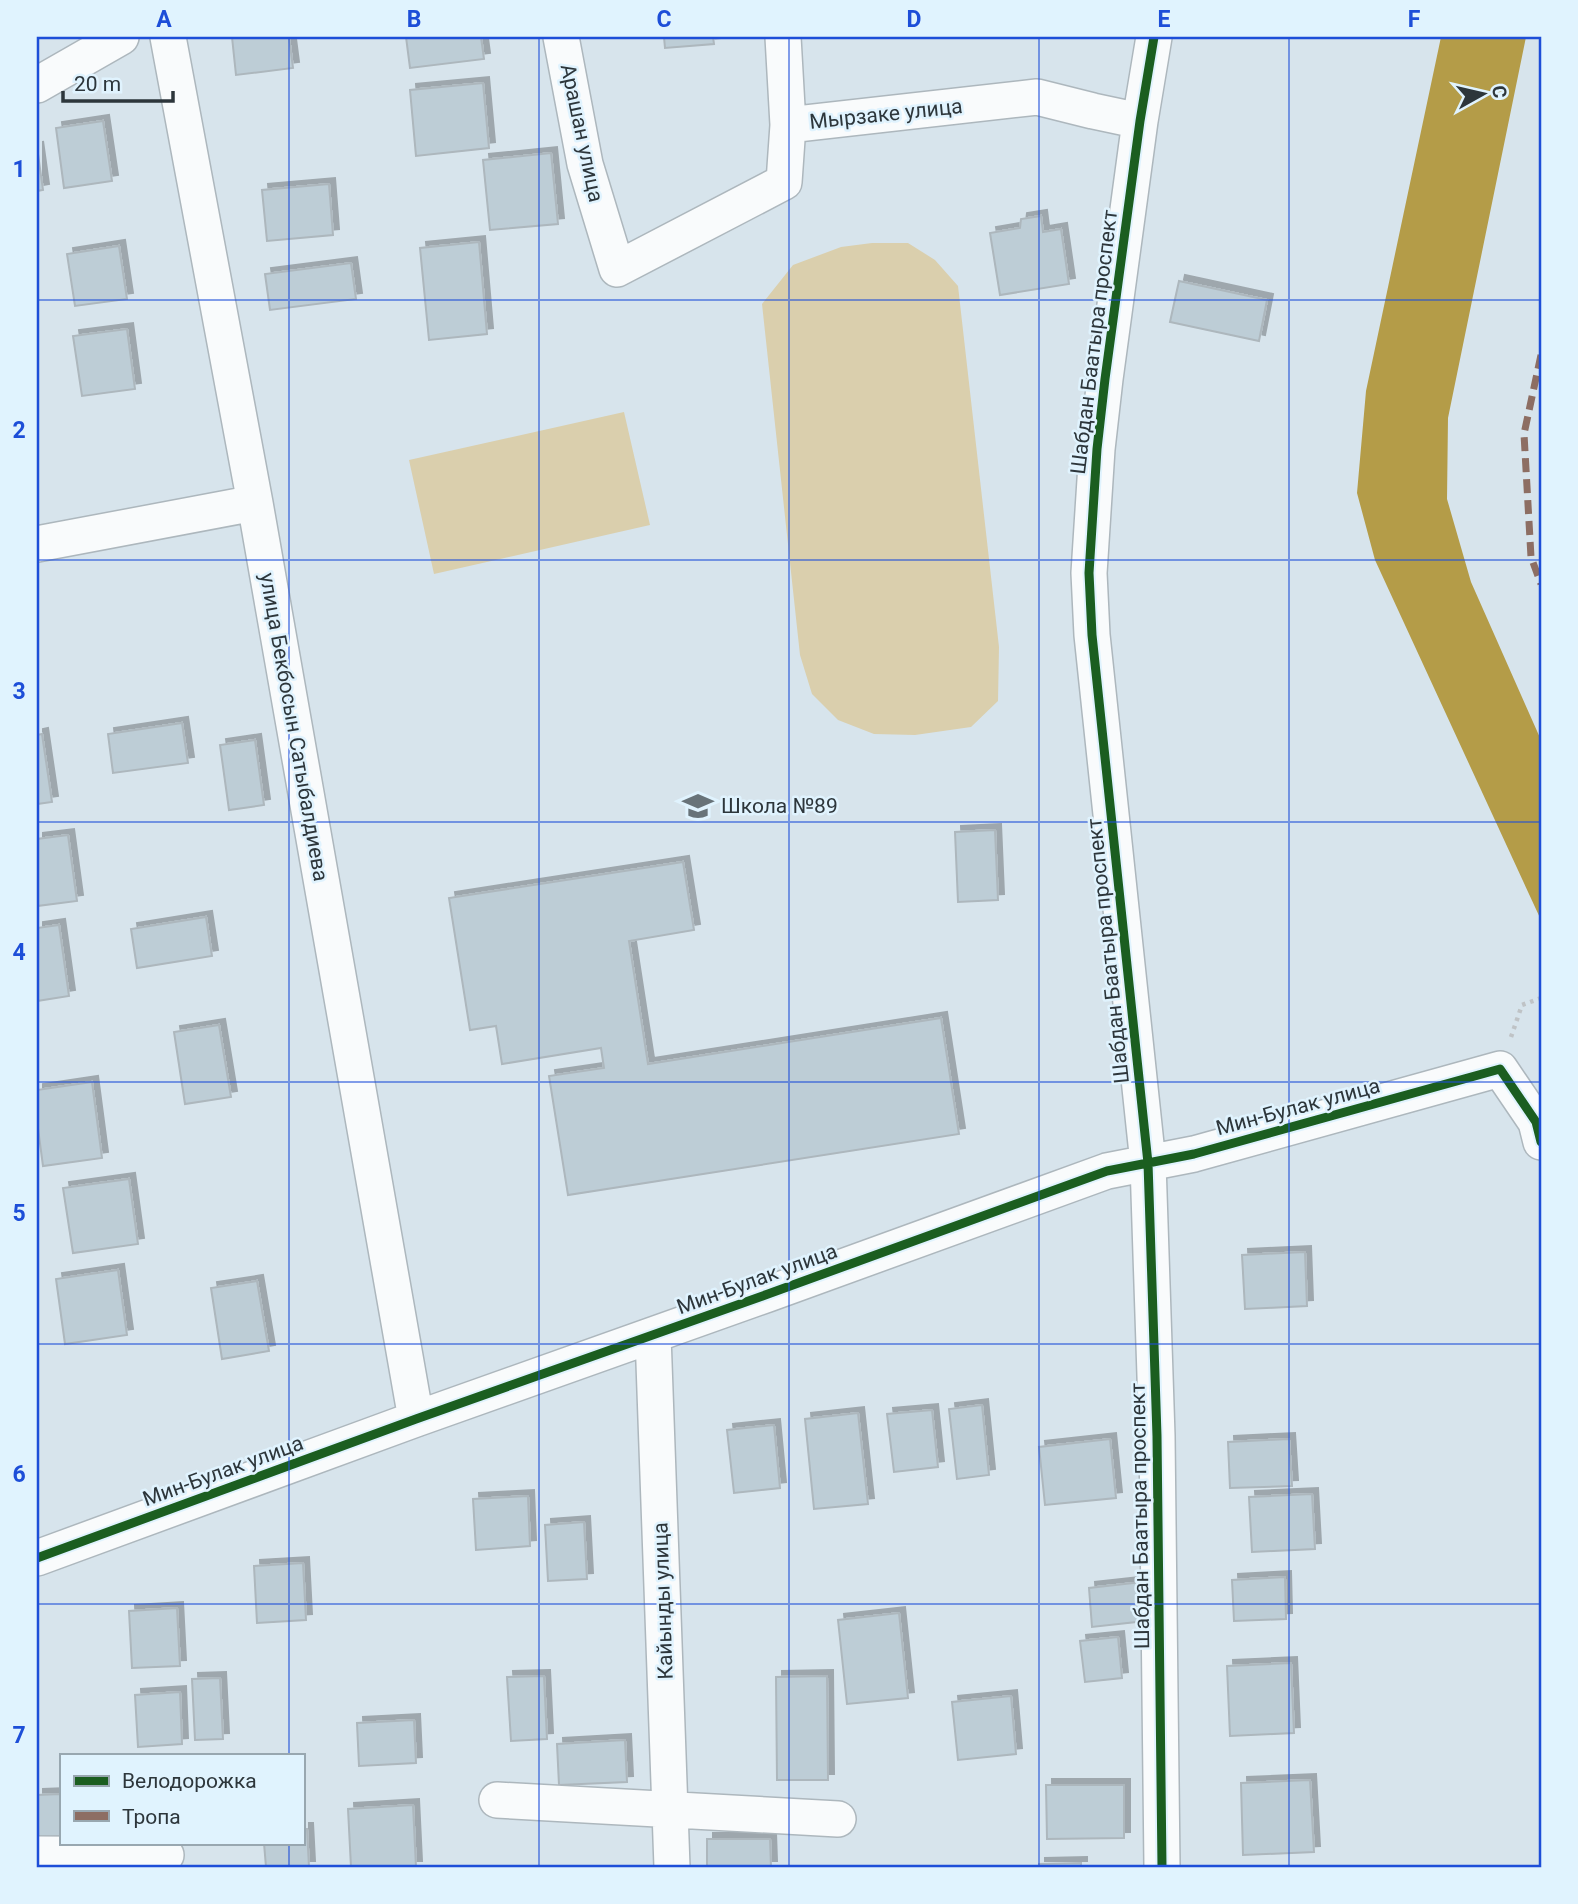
<svg xmlns="http://www.w3.org/2000/svg" width="1578" height="1904" viewBox="0 0 1578 1904" font-family="Roboto,sans-serif">
	<defs>
		<filter id="shadow"><feDropShadow dx="6" dy="-6" stdDeviation="0" flood-color="#0004"/></filter>
	</defs>
	<rect width="100%" height="100%" fill="#d7e4ec"/>
	<path fill="#dacfad" d="M872,243h36l27,17 23,26 41,361 -1,54 -27,26 -56,8 -41,-1 -36,-14 -26,-26 -12,-39 -38,-351 31,-39 48,-18z
		M624,412l26,113 -216,49 -25,-114z"/>
	<path fill="#b49c48" d="M1441,37h85l-78,381 -1,81 24,83 70,158v180l-166,-360 -18,-67 9,-102z"/>
	<path fill="#bdcdd6" stroke="#adb7bd" stroke-width="2" filter="url(#shadow)" d="M232,37h57l4,31 -57,7z
		M406,37h75l3,22 -74,9z
		M664,37h49l1,7 -49,4z
		M483,83l6,65 -73,8 -6,-66z
		M103,121l9,60 -48,7 -8,-60z
		M37,147l6,43 -6,1z
		M551,153l7,71 -68,6 -7,-70z
		M329,184l4,51 -66,6 -5,-51z
		M1041,216l2,16 18,-3 8,55 -69,11 -10,-62 30,-5 1,-9z
		M479,242l8,92 -58,6 -9,-92z
		M119,246l8,53 -52,7 -8,-52z
		M351,263l5,36 -86,11 -5,-36z
		M1179,281l88,19 -8,41 -89,-19z
		M127,329l8,60 -53,7 -9,-60z
		M182,723l6,40 -75,10 -5,-39z
		M42,734l10,68 -15,2v-69z
		M255,740l9,65 -35,5 -9,-65z
		M995,830l3,70 -40,2 -3,-70z
		M68,835l9,66 -40,5v-67z
		M683,862l11,68 -65,11 19,123 293,-46 18,116 -391,61 -19,-119 55,-8 -3,-20 -99,16 -6,-38 -26,4 -21,-132z
		M206,917l6,39 -75,12 -6,-39z
		M59,925l10,71 -32,5v-73z
		M219,1025l12,72 -46,7 -11,-72z
		M92,1082l10,76 -59,8 -6,-45v-31z
		M129,1179l9,65 -65,9 -10,-65z
		M1305,1252l2,54 -62,3 -3,-54z
		M118,1270l9,65 -62,9 -9,-65z
		M257,1281l12,70 -47,8 -11,-71z
		M982,1405l7,70 -32,4 -8,-70z
		M932,1410l6,57 -44,5 -7,-58z
		M858,1413l10,91 -54,5 -9,-90z
		M774,1425l6,63 -46,5 -7,-63z
		M1110,1439l6,59 -71,7 -6,-58z
		M1289,1439l3,47 -62,2 -2,-46z
		M1312,1494l3,55 -63,3 -3,-55z
		M528,1496l2,50 -54,4 -3,-51z
		M584,1522l3,57 -39,2 -3,-56z
		M303,1563l3,57 -49,3 -3,-57z
		M1285,1577l1,42 -52,2 -2,-41z
		M1142,1582l3,39 -53,6 -3,-39z
		M177,1608l3,58 -48,2 -3,-57z
		M899,1613l9,85 -61,6 -9,-84z
		M1118,1637l4,41 -37,4 -5,-41z
		M1291,1663l3,70 -64,3 -3,-70z
		M544,1676l3,63 -36,2 -4,-64z
		M827,1676l1,104h-51l-1,-103z
		M220,1678l3,61 -28,1 -3,-61z
		M180,1692l2,52 -44,3 -3,-52z
		M1011,1696l5,58 -58,6 -6,-58z
		M414,1720l2,43 -57,3 -2,-43z
		M625,1740l2,42 -68,3 -2,-41z
		M1310,1780l4,72 -71,3 -2,-72z
		M1046,1785h78v53l-77,1z
		M61,1794v42l-24,2v-43z
		M413,1805l3,62h-65l-3,-58z
		M303,1829h4l2,38h-43l-2,-24h39z
		M707,1839h63l1,28h-64z
		M1081,1863v4h-42v-3z"/>
	<g fill="none" stroke-linecap="round" stroke-linejoin="round">
		<g stroke="#adb7bd" stroke-width="38">
			<path id="minor" d="M168,37l87,466 161,916
				M561,37l24,127 32,105 167,-87 4,-57 249,-28 56,14 47,10
				M783,37l5,88
				M1154,37l-14,84 -35,258 -8,70 -8,124 3,62 56,528 9,273 5,431
				M37,85l84,-48
				M37,544l218,-41
				M653,1335l19,532
				M37,1558l379,-139 352,-125 339,-123 87,-17 306,-85 36,53 5,20
				M497,1800l341,19
				M37,1854l129,1"/>
		</g>
		<path stroke="#bfc3c6" stroke-width="4.5" stroke-dasharray="3.5 5" stroke-linecap="butt" d="M1511,1037l11,-32 19,-7"/>
		<use href="#minor" stroke="#f9fbfc" stroke-width="35"/>
		<path stroke="#8d6e63" stroke-width="7" stroke-dasharray="14 7" stroke-linecap="butt" d="M1541,355l-17,79 7,123 10,27"/>
		<g stroke="#e0f3fe" stroke-width="13">
			<path id="cycleway" d="M1154,37l-14,84 -35,258 -8,70 -8,124 3,62 56,528 9,273 5,431
				M37,1558l379,-139 352,-125 339,-123 87,-17 306,-85 36,53 5,20"/>
		</g>
		<use href="#cycleway" stroke="#1b5e20" stroke-width="9"/>
	</g>
	<path fill="none" stroke="#1d4ed8" stroke-width="2" stroke-opacity="0.55" d="M289,37v1718M539,37v1830M789,37v1830M1039,37v1830M1289,37v1830M37,300h1504M37,560h1504M37,822h1504M37,1082h1504M37,1344h1504M37,1604h1504M289,1843v24"/>
	<defs>
		<g id="school-bare" transform="scale(2.415)"><path d="M0-5L7-2L0 1L-7-2ZM-4 1L0 2.5L4 1V4Q0 6-4 4Z" fill="#687379" stroke="#e0f3fe" stroke-width="2.5" paint-order="stroke"/></g>
	</defs>
	<g fill-rule="evenodd">
		<use href="#school-bare" x="698" y="806"/>
	</g>
	<g text-anchor="middle" stroke-width="5" stroke-linejoin="round" paint-order="stroke">
		<g font-size="21" fill="#2d363b" stroke="#e0f3fe">
			<text transform="translate(886 114) rotate(-6)" y="7">Мырзаке улица</text>
			<text transform="translate(582 133) rotate(78)" y="7">Арашан улица</text>
			<text transform="translate(1094 342) rotate(-83)" y="7">Шабдан Баатыра проспект</text>
			<text transform="translate(294 727) rotate(80)" y="7">улица Бекбосын Сатыбалдиева</text>
			<text transform="translate(1108 951) rotate(-96)" y="7">Шабдан Баатыра проспект</text>
			<text transform="translate(1298 1107) rotate(-15)" y="7">Мин-Булак улица</text>
			<text transform="translate(757 1279) rotate(-20)" y="7">Мин-Булак улица</text>
			<text transform="translate(223 1471) rotate(-20)" y="7">Мин-Булак улица</text>
			<text transform="translate(1140 1516) rotate(-91)" y="7">Шабдан Баатыра проспект</text>
			<text transform="translate(663 1601) rotate(-92)" y="7">Кайынды улица</text>
		</g>
		<g font-size="21" fill="#2d363b" stroke="#e0f3fe" text-anchor="start">
			<text x="721" y="813">Школа №89</text>
		</g>
	</g>
	<rect width="1578" height="1904" fill="none" stroke="#e0f3fe" stroke-width="77"/>
	<rect x="60" y="1754" width="245" height="91" fill="#e0f3fe" stroke="#98a7b0" stroke-width="2"/>
	<rect x="74" y="1776" width="35" height="10" fill="#1b5e20" stroke="#98a7b0" stroke-width="2"/>
	<text x="122" y="1788" font-size="21" fill="#2d363b">Велодорожка</text>
	<rect x="74" y="1811" width="35" height="10" fill="#8d6e63" stroke="#98a7b0" stroke-width="2"/>
	<text x="122" y="1824" font-size="21" fill="#2d363b">Тропа</text>
	<g transform="translate(1483 94) rotate(82)" stroke="#e0f3fe" stroke-width="5" paint-order="stroke">
	<path d="M0-5L12 26L0 18L-12 26Z" fill="#2d363b"/>
	<text y="-10" font-size="19" font-weight="bold" text-anchor="middle" fill="#2d363b">С</text>
	</g>
	<path d="M63 91v10h110v-10" fill="none" stroke="#2d363b" stroke-width="3.5"/>
	<text x="74" y="91" font-size="21" fill="#2d363b" stroke="#e0f3fe" stroke-width="5" paint-order="stroke">20 m</text>
	<rect x="38" y="38" width="1502" height="1828" fill="none" stroke="#1d4ed8" stroke-width="2.5"/>
	<g font-size="23" text-anchor="middle" font-weight="bold" fill="#1d4ed8">
		<text x="164" y="27">A</text>
		<text x="414" y="27">B</text>
		<text x="664" y="27">C</text>
		<text x="914" y="27">D</text>
		<text x="1164" y="27">E</text>
		<text x="1414" y="27">F</text>
		<text x="19" y="177">1</text>
		<text x="19" y="438">2</text>
		<text x="19" y="699">3</text>
		<text x="19" y="960">4</text>
		<text x="19" y="1221">5</text>
		<text x="19" y="1482">6</text>
		<text x="19" y="1743">7</text>
	</g>
</svg>
